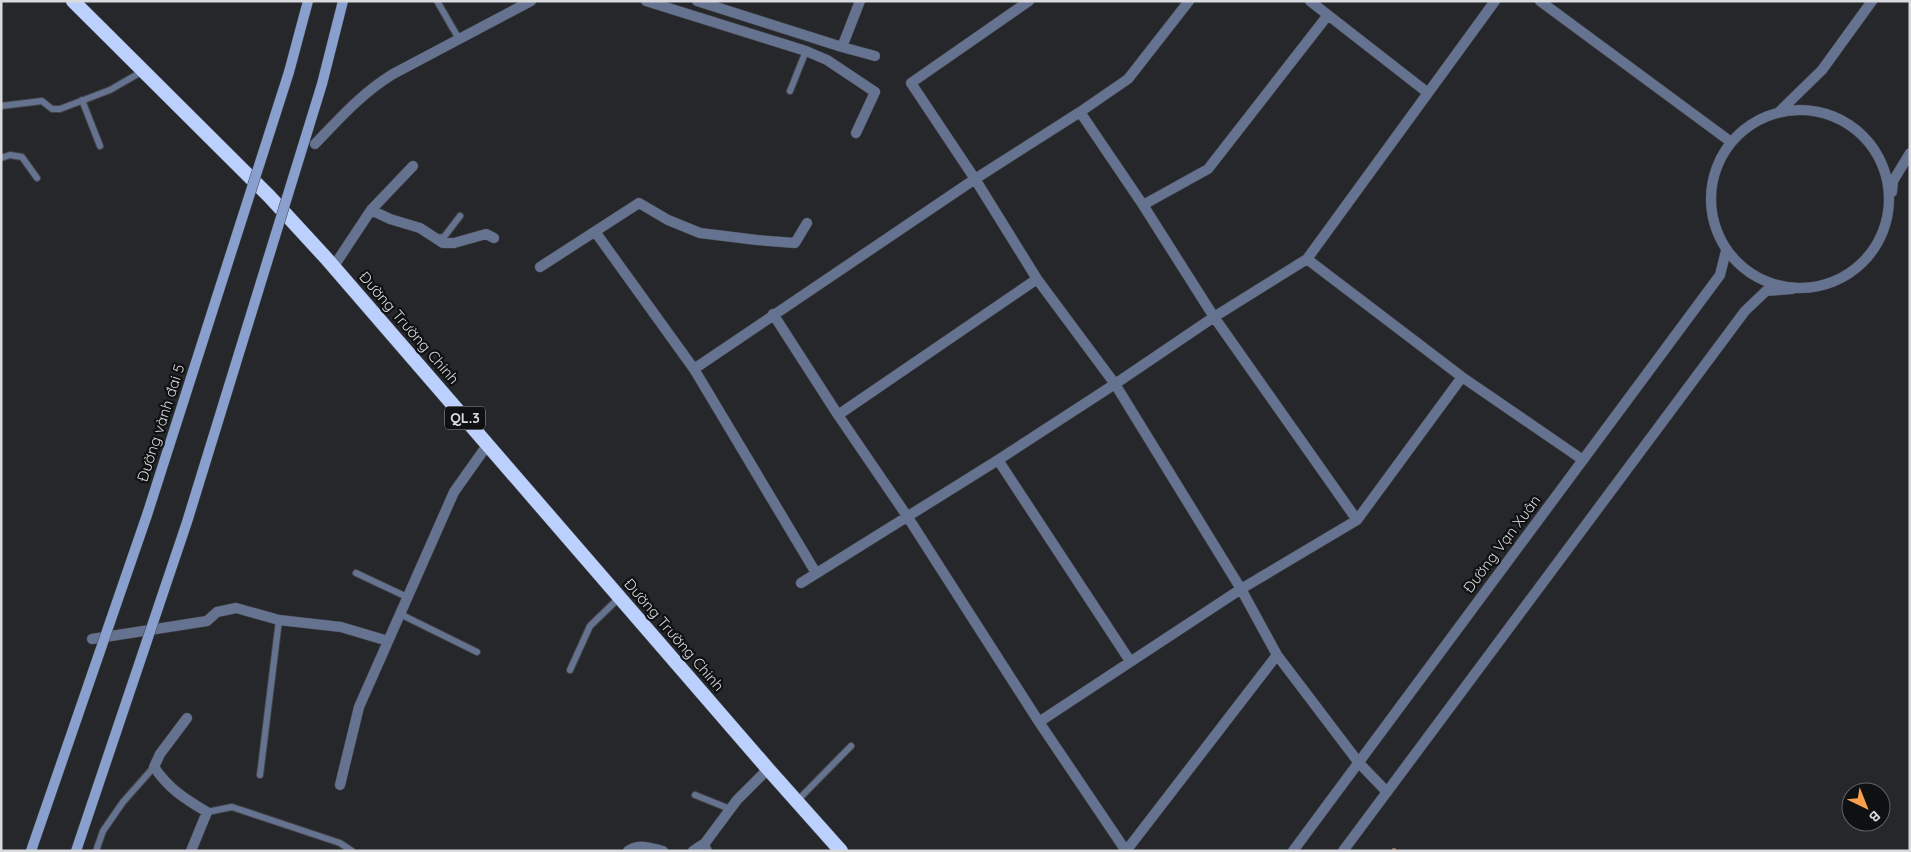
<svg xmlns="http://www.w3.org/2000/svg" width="1911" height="852" viewBox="0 0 1911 852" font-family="Quicksand,sans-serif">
	<rect width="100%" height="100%" fill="#25272b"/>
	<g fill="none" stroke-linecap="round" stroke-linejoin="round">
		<path stroke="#856b55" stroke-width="4.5" d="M1394,850v1"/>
		<g stroke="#424447" stroke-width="8">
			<path id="service" d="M437,1l22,38
				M790,91l16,-40
				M82,100l18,46
				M1,106l41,-5 10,8h8l50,-19 33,-19
				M1,158l9,-3 12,2 15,21
				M436,238l8,-1 16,-21
				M356,573l51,24
				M400,614l77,38
				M570,670l20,-44 30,-29
				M260,775l19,-155
				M695,795l35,14
				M797,801l54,-55
				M207,812l25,-5 108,36 12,8
				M705,843l4,8
				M96,851l7,-20 20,-29 31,-35"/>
		</g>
		<g stroke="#424447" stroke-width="11">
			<path id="minor" d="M646,1l160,50 21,9 48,32 -19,41
				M697,1l145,46 33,9
				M1029,1l-118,82 64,96 62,100 78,105 126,205 36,66 82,108 28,29
				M1310,1l118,92
				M1540,1l191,141
				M842,47l18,-46
				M1080,112l63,93 71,112 143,203
				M315,144c25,-26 47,-51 78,-70l138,-73
				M1143,205l65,-36 120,-154
				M371,210l19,9 30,9 23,15h11l32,-9 8,4
				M596,233l98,136 122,204
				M1307,259l155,118 121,83
				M334,266l37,-56 42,-44
				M540,267l99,-64 29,17 32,13 57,7 38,3 12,-20
				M773,314l65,101 69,101 132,206 87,129 151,-196
				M694,369l281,-190 105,-67 48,-33 61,-78
				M838,415l199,-136
				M998,460l132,201
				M801,583l197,-123 117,-76 99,-67 93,-58 188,-258
				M92,639l115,-18 10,-9 19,-4 43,12 62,7 47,14
				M187,718l-27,36 -6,13c15,22 31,32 53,45l-16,39
				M1039,722l202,-133 116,-69 105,-143
				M340,785l19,-78 95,-215 34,-48
				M628,851c11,-8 22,-3 35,0
				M693,851l12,-8 32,-43 31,-31"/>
		</g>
		<g stroke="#424447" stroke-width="11">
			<path id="tertiary" d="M1711 199a89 89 0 1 1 178 0a89 89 0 1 1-178 0Z
				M1780,111l42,-41 50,-69
				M1892,192l1,-11 17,-28
				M1293,851l427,-576 6,-24
				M1343,851l402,-540 21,-20 26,-2"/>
		</g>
		<g stroke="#424447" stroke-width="11">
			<path id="secondary" d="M289,72l19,-71
				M322,84l21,-83"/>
		</g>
		<g stroke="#424447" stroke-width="15">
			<path id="trunk" d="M73,1l196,195 57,62 442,511 73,82"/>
		</g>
		<use href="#service" stroke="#667390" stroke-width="6"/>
		<use href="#minor" stroke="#667390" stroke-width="10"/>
		<use href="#tertiary" stroke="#667390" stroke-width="10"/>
		<use href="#secondary" stroke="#899fcd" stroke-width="10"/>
		<use href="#trunk" stroke="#bbd0fc" stroke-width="14"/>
		<g stroke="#424447" stroke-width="11" stroke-linecap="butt">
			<path id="secondary-bridge" d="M31,851l116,-336 142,-443
				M76,851l111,-329 135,-438"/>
		</g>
		<use href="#secondary-bridge" stroke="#899fcd" stroke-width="10"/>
	</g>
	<g text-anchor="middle" stroke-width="4.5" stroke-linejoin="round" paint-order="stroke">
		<rect fill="#0f1012" stroke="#9c9da0" stroke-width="1" x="445" y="406.5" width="40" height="23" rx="4"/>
		<g font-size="14" font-weight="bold" fill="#d9dadd">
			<text x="465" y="423">QL.3</text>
		</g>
		<g font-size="15" fill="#d9dadd" stroke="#0f1012">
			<text transform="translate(409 328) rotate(49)" y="5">Đường Trường Chinh</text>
			<text transform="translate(161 423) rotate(-72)" y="5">Đường vành đai 5</text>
			<text transform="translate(1502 544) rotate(-53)" y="5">Đường Vạn Xuân</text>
			<text transform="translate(674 635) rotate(49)" y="5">Đường Trường Chinh</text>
		</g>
	</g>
	<rect width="1911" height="852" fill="none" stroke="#d9dadd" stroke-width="5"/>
	<g transform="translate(1866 807) rotate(137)"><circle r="24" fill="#0f1012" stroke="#606163"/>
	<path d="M0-4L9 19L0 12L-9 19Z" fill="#f9a04c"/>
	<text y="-8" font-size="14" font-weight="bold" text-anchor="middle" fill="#d9dadd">B</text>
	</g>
</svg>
